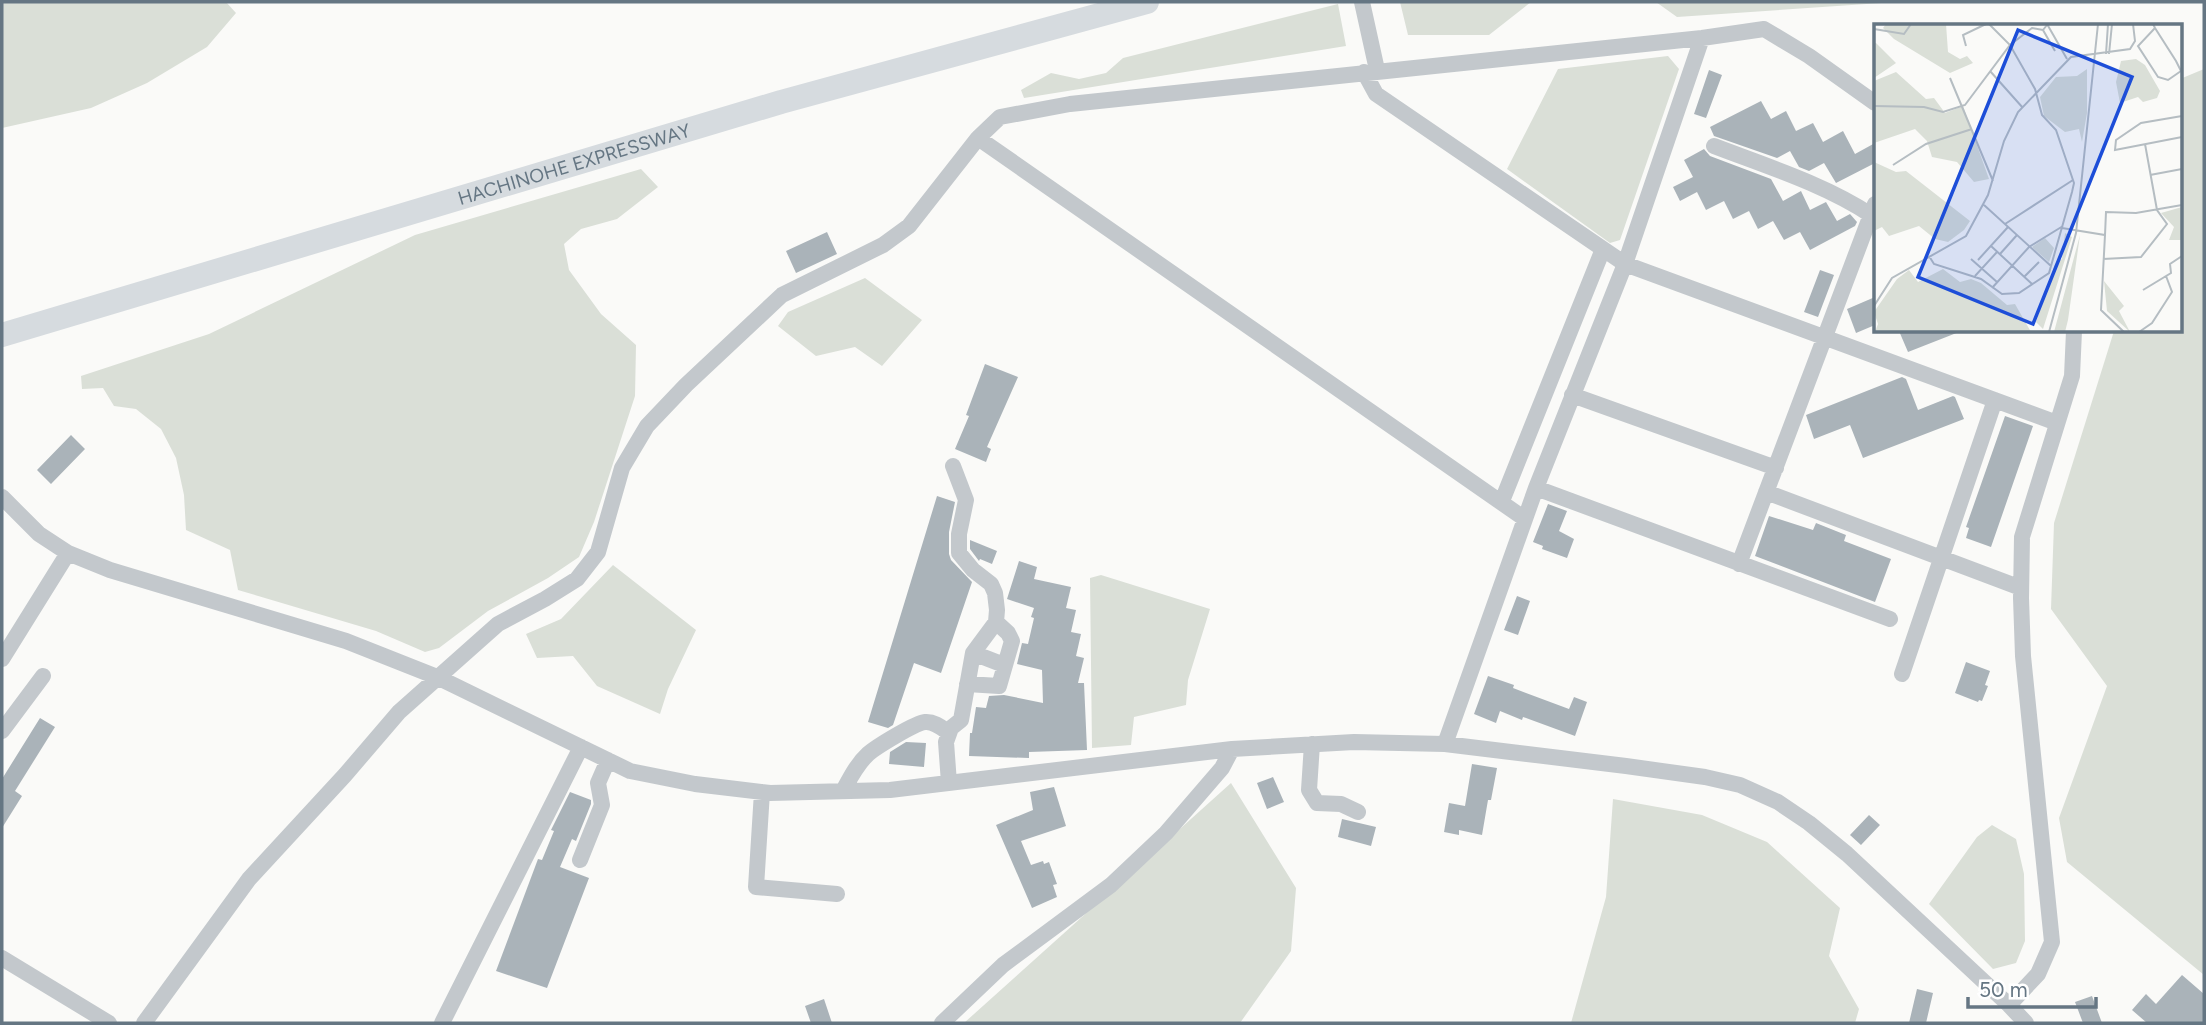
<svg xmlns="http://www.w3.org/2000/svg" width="2206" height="1025" viewBox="0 0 2206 1025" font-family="Figtree,sans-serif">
	<rect width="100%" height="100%" fill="#fafaf8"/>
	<path fill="#dadfd7" d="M2,2h224l10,11 -29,34 -60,36 -56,25 -89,20z
		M1400,2h131l-42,33h-81z
		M1656,2h240l-219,15z
		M1338,4l8,42 -322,52 -3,-8 30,-17 28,6 27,-6 17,-15z
		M1668,56l11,13 -59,171 -10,3 -103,-74 51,-100z
		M2204,69v906l-137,-113 -8,-44 48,-132 -56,-77 3,-86 60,-192h66v-252z
		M641,169l17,18 -41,32 -36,10 -17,15 5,26 32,44 35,31 -1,51 -41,126 -15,35 -31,21 -60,33 -49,37 -14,4 -49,-21 -138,-41 -8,-40 -44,-20 -2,-35 -8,-37 -15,-29 -25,-20 -22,-3 -11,-18 -21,1 -1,-13 128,-42 206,-99z
		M865,278l57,42 -40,46 -27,-19 -39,9 -38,-30 10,-14z
		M613,565l83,65 -28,59 -8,25 -63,-28 -24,-30 -36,2 -11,-24 35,-15z
		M1101,575l109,34 -22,71 -2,25 -52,12 -3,28 -39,3 -2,-170z
		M1231,783l65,105 -5,63 -51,72h-276z
		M1613,799l89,16 65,27 73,66 -11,48 30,53 -4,14h-284l35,-126z
		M1992,825l24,14 8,35 1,67 -9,22 -23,6 -64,-65 48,-67z"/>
	<path fill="#aab3b9" d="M1709,70l13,5 -16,43 -12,-4z
		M1761,101l10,18 15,-8 10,20 17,-8 10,19 20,-11 12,23 20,-11v20l-39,20 -12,-20 -15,8 -10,-4 -9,-16 -13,7 -63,-22 -4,-9z
		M1704,149l6,7 61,23 12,22 18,-10 9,19 16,-8 11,19 13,-7 7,8 -2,4 -45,24 -10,-18 -16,8 -11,-19 -15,8 -9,-18 -16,8 -9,-18 -18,9 -9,-18 -17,9 -7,-14 20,-10 -9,-17z
		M827,232l10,22 -41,19 -10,-22z
		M1820,270l14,5 -16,42 -14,-5z
		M1875,297v28l-19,8 -9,-24z
		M1899,331h60v1l-51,20z
		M985,364l33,13 -31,70 4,2 -5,13 -31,-13 14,-33 -3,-1z
		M1902,377l4,2 12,31 35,-14 2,1 9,22 -101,39 -13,-33 -36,14 -8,-24z
		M2005,416l28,10 -42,121 -25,-9 3,-10 -3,-1z
		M71,435l14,14 -34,35 -14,-14z
		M937,496l18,6 -6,30v22l2,6 21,22 -31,91 -27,-10 -21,62 -5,3 -20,-6z
		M1548,504l19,7 -8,20 15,8 -7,19 -25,-9 1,-3 -10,-4z
		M1769,516l44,14 3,-7 30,12 -2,6 47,18 -16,43 -120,-46z
		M970,540l27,11 -5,13 -12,-5 -1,2 -9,-12z
		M1019,561l18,6 -3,12 37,8 -5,21 10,2 -5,22 10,2 -5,22 8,2 -6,25h6l3,67 -58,2v6l-60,-2 1,-23h2l4,-26 10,1 3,-12 15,-1 39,8 -1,-33 -25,-6 5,-21 6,1 6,-26 -3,-1 3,-9 -27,-9z
		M1517,596l13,5 -12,34 -14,-5z
		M1966,662l24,9 -5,14 3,1 -6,15 -3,-1 -1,2 -23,-9z
		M1488,676l26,9 -1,3 56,21 5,-12 13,5 -12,34 -52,-19 -1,3 -22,-9 -4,12 -22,-9z
		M40,718l15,9 -40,64 7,5 -20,32v-49z
		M906,742l20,1 -2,24 -35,-3 1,-12z
		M1472,764l25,4 -6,32h-3l-6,35 -23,-5v5l-15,-3 5,-29 16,3z
		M1273,777l11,25 -17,7 -10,-26z
		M1054,787l12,39 -45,15 10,24 12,-4 1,3 5,-2 8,22 -4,1 4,12 -25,11 -36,-83 37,-15 -3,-18z
		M570,792l21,8v4l-15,37 -4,-2 -12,28 29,11 -42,110 -51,-17 42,-112 4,1 12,-29 -3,-1z
		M1869,815l11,10 -19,20 -11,-10z
		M1342,819l34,8 -5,19 -33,-9z
		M2182,975l22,19v29h-57l-15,-13 14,-16 10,10z
		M1917,989l16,4 -7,30h-17z
		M2092,996l10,27h-19l-8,-21z
		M824,999l8,24h-21l-6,-17z"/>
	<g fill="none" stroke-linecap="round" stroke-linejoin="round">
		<path stroke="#c3c8cc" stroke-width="16" d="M1362,2l15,68
			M1364,72l12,22 249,170 432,159
			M978,138l547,381
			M1714,146c52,20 110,38 157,69
			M1572,395l204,73
			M1536,488l354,131
			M1766,492l255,96
			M2,497l37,37 29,19 42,17 236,71 91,36 193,94 65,13 75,9 120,-3 342,-41 122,-7 91,2 181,22 79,11 35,8 38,17 31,21 38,31 162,151 17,18
			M1502,501l101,-252
			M1739,564l136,-360
			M973,653l31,12
			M2,659l66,-106
			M1902,674l93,-274
			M967,684l32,2 13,-45 -4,-8 -12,-11
			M2,731l41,-55
			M1312,744l-3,46 8,13 24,1 17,8
			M1445,744l91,-256 89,-224 77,-226
			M949,783l-3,-41 5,-14 10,-8 12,-67 23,-31 1,-12 -2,-17 -4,-9 -18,-14 -14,-17v-19l7,-34 -13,-34
			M843,791c7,-13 14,-27 25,-37 8,-7 47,-31 57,-32 9,-1 17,6 24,11
			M762,792l-6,95 81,7
			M580,860l22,-55 -4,-22 10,-23
			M2,958l107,65
			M2009,1005l29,-31 14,-32 -29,-286 -2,-58 1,-61 50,-161 2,-45
			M144,1023l105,-144 96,-104 54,-63 99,-88 47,-25 32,-20 21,-27 24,-84 25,-42 39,-41 96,-90 101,-50 26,-19 69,-88 22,-21 70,-13 632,-66 62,-9 45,27 66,47
			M442,1023l139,-276
			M942,1023l61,-58 108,-80 55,-52 56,-65 10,-19"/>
		<path stroke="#d6dbdf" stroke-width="24" id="s1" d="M2,335l779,-233 366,-100"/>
	</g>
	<g text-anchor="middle" stroke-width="7" stroke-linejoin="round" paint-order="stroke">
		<g font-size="19" fill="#657683" stroke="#fff">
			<text dy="7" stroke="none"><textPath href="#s1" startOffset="597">HACHINOHE EXPRESSWAY</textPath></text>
		</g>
	</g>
	<g transform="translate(1874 24)">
		<rect width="308" height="308" fill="#fafaf8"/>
		<path d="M12,0h60l2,28 12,7 7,-3 6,7 -23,10 -56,-34 -11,-11zM2,19l20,20 -22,15v-35zM262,35l9,6 15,26 -3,7 -14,4 -5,-5 -18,6 -4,-21 5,-21zM213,45v44l-5,29 -3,-13 -14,3 -21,-16 -4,-19 16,-20 21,-1zM22,48l30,27 8,-1 11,15 18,-7 26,73 -15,3 -17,-20 -25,-5 -5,-16 -12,-12 -41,14v-62zM0,138l22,10 10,-1 64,50 -6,9 -16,12 -13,-3 -16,-13 -30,10 -7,-9 -8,4zM308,183v33h-13l5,-13 -13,-14zM191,209l7,4 -29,92 -7,-7 19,-58 7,-5zM206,211l-12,85 -3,12h-11zM171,214l9,10 -5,14 -17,-15zM69,245l17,13 11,-3 10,4 26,22 8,-1 16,28h-156l3,-8 -4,-12 23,-33 12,-9 9,12zM230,257l20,25 -5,5 11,21 -23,-21z" fill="#dadfd7"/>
		<path fill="none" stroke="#b5bdc2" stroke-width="2" d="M173,0l20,35M279,0l2,4 21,33 5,10 -13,9 -10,-3 -20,-31 17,-18M173,1l-4,5 12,21M0,5l30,5 7,-10M92,22l-3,-11 23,-11M232,30l2,-30M235,30l3,-30M116,47l33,37M76,54l43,103M0,82l50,1 19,5 22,-7 45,-60 22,-17 11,2M308,92l-41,7 -25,17 -1,10 67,-13M19,141l33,-21 46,-15M276,151l32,-6M110,181l67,61M131,200l68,-44M188,204l43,7 1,-23 30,1 46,-8M231,211l-4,75 23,22M117,222l41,38M126,230l17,-19M55,232l5,8 47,15 21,15 17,-1 30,-20 23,-81 2,-9 -18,-53 -14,-15 -7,-26 -25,-44 -21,-21M97,235l26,23M229,235l38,-2 26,-33 -10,-14 -12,-66M104,236l30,-33M101,252l22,-24M150,253l15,-15M118,264l37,-41 34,-21M269,266l28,-17 -1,-9 12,-8M0,282l18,-28 74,-42 22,-41 16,-54 14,-29 53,-55 59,-8 5,-8 -2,-17M175,308l27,-99 22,-209M265,308l13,-9 20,-31 -6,-16"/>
		<path fill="#1d4ed8" fill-opacity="0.15" stroke="#1d4ed8" stroke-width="3.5" d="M144,6l114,47 -99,247 -115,-47z"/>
		<rect width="308" height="308" fill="none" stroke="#657683" stroke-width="3.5"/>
	</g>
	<rect width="2206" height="1025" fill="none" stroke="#657683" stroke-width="7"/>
	<path d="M1968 997v10h128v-10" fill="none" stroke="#657683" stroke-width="3.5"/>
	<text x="1979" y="997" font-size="21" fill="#657683" stroke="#ffffff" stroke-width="5" paint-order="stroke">50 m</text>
</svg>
